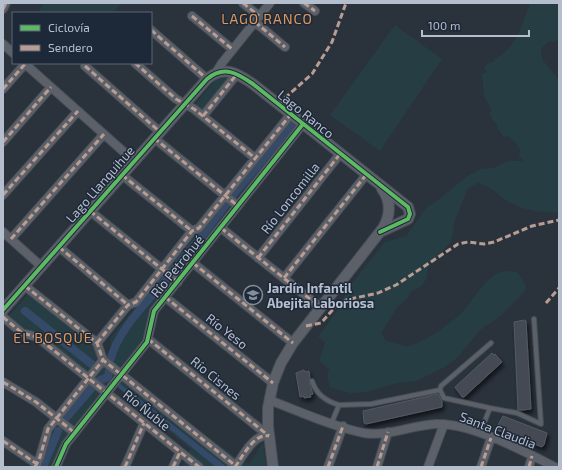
<svg xmlns="http://www.w3.org/2000/svg" width="562" height="470" viewBox="0 0 562 470" font-family="'Exo 2',sans-serif">
	<defs>
		<filter id="shadow"><feDropShadow dx="2" dy="3.5" stdDeviation="2" flood-color="#0009"/></filter>
	</defs>
	<rect width="100%" height="100%" fill="#2a323c"/>
	<path fill="#263e43" d="M43,3h80l-11,10h-73z
		M530,3h29v37l-11,2 -7,7 1,10 17,21v132c-17,2 -37,-2 -52,-11 -10,-7 -17,-15 -29,-18l-10,5 -13,32 -4,22 -23,24 -1,12 -5,8 -10,5 -6,9 -8,6 -17,27 5,8c7,1 15,5 21,5 13,0 49,-26 57,-36 14,-16 28,-47 54,-37l8,13 -1,5 -27,27 -18,12 -22,27 -13,10 -29,14 -19,2 -31,9 -15,1 -21,-5 -3,-12 2,-7 -10,-8 6,-19 -7,-5 21,-29 10,-21 36,-45 21,-6 21,-29 10,-6 29,-24 15,-8 12,-1 15,-7h15l-4,-5 1,-6 -5,-8 -7,-6 -5,1 -3,-6 -3,-2v-5c-4,-1 -6,-8 -8,-12l3,-1 -8,-15 -2,-22 5,-2 -3,-4 3,-4 8,-3v-2c22,-13 26,-32 35,-56z
		M395,25l47,34 -62,92 -50,-36z
		M225,77l5,1 -26,34 -10,-6 22,-27z
		M285,125l9,8 -144,180 -6,27 -22,27 -2,7 124,89h6l13,-21 3,25h-84l8,-18 -80,-68c-22,28 -42,52 -52,86h-18l6,-8 17,-43 52,-65 -5,-5 1,-9z
		M28,294l65,53 5,14 -8,11 -5,-1 -50,-39 -17,-6 -10,-9z"/>
	<path fill="#354968" d="M118,382l109,85h-11l-101,-82z"/>
	<g fill="none" stroke-linecap="round" stroke-linejoin="round">
		<path stroke="#354968" stroke-width="8" d="M232,196l60,-70
			M172,271l26,-30 29,-38
			M25,311l69,55
			M110,361c8,-32 37,-58 57,-83
			M98,381l10,-4 1,-7
			M67,417l25,-29
			M43,467l15,-36"/>
	</g>
	<path fill="#444a52" stroke="#535a63" filter="url(#shadow)" d="M524,320l2,1 5,88 -8,1h-5l-4,-88z
		M492,353l2,2 1,-1 7,8 -38,35h-2l-7,-10z
		M304,370l1,2 4,-1 1,7 -1,4 4,12 -3,1 1,2 -7,1v-2l-4,1 -4,-24z
		M438,394l4,7v6l-76,17 -2,-1 -1,-12z
		M503,416l44,17 -3,12 -2,2 -45,-17v-3z"/>
	<g fill="none" stroke-linecap="round" stroke-linejoin="round">
		<g stroke="#474d55" stroke-width="6">
			<path id="service" d="M312,381c4,13 13,20 27,24
				M490,408l-46,-10 -4,-8 1,-4 50,-43
				M332,422l7,-17 32,-1 69,-14
				M480,433l10,-25 27,5 24,11 -7,-105"/>
		</g>
		<g stroke="#474d55" stroke-width="10">
			<path id="minor" d="M243,3l16,13
				M304,3l11,8
				M3,9l3,-6
				M192,16l40,33
				M255,22l30,25
				M151,30l56,49
				M3,44l10,9
				M24,63l110,98
				M135,63l41,36 18,10 61,49
				M85,66l75,66
				M215,74l7,-11 48,-60
				M3,89l22,-25
				M203,116l34,-42
				M154,138l84,68
				M3,142l48,-55
				M122,175l70,56
				M3,195l75,-84
				M90,211l88,71
				M221,228l99,79
				M3,232l39,35
				M11,239l93,-105
				M59,247l69,58
				M258,258l82,-104
				M193,263l100,80
				M284,278l82,-103
				M25,286l72,57 6,17 133,106
				M165,297l108,86
				M3,317l19,16 15,4 162,130
				M148,339l121,97
				M97,343l31,-38 8,-3 56,-71 7,-3 92,-114
				M3,382l33,20 39,31
				M269,400c30,11 64,27 95,33 24,4 48,-8 72,-9 36,-1 87,27 119,43
				M3,441l34,23
				M35,467l5,-10 8,-28 55,-69
				M56,467l10,-23 81,-102 7,-31 149,-187
				M125,467l19,-44
				M173,467l7,-15
				M235,467c8,-11 19,-34 34,-31
				M328,467l15,-41
				M377,467l11,-35
				M428,467l16,-43
				M481,467l10,-29
				M529,467l3,-11"/>
		</g>
		<g stroke="#474d55" stroke-width="12">
			<path id="tertiary" d="M3,310l204,-231c17,-14 30,-6 46,5l155,123 2,7 -2,5 -28,13
				M273,467l-5,-41v-18l5,-25 8,-20 12,-20 90,-115c8,-14 8,-27 -1,-39"/>
		</g>
		<use href="#service" stroke="#5c6169" stroke-width="4"/>
		<use href="#minor" stroke="#5c6169" stroke-width="8"/>
		<use href="#tertiary" stroke="#5c6169" stroke-width="10"/>
		<path stroke="#b99d93" stroke-width="3" stroke-dasharray="6 3" stroke-linecap="butt" d="M243,3l16,13
			M304,3l11,8
			M3,9l3,-6
			M192,16l40,33
			M255,22l30,25
			M151,30l56,49
			M135,63l41,36 18,10 61,49
			M85,66l75,66
			M3,89l22,-25
			M278,104l34,-30 20,-32 14,-39
			M203,116l34,-42
			M154,138l84,68
			M3,142l48,-55
			M122,175l70,56
			M3,195l75,-84
			M90,211l88,71
			M221,228l99,79
			M11,239l93,-105
			M59,247l69,58
			M258,258l82,-104
			M193,263l100,80
			M284,278l82,-103
			M25,286l72,57 6,17 133,106
			M165,297l108,86
			M546,303l13,-15
			M3,317l19,16 15,4 162,130
			M306,326l15,-3 15,-17 10,-6 32,-7 18,-8 62,-41 10,-2 16,2 10,-2 38,-16 27,-6
			M148,339l121,97
			M97,343l31,-38 8,-3 56,-71 7,-3 92,-114
			M3,382l33,20 39,31
			M3,441l34,23
			M35,467l5,-10 8,-28 55,-69
			M125,467l19,-44
			M173,467l7,-15
			M235,467c8,-11 19,-34 34,-31
			M328,467l15,-41
			M377,467l11,-35
			M481,467l10,-29
			M529,467l3,-11"/>
		<g stroke="#1d2838" stroke-width="6">
			<path id="cycleway" d="M3,310l204,-231c17,-14 30,-6 46,5l155,123 2,7 -2,5 -28,13
				M56,467l10,-23 81,-102 7,-31 149,-187"/>
		</g>
		<use href="#cycleway" stroke="#5cba63" stroke-width="4"/>
	</g>
	<defs>
		<g id="school-ring" transform="scale(1)"><circle r="9.5" fill="#1d2838" stroke="#848d9a" stroke-width="1.5"/><path d="M0-5L7-2L0 1L-7-2ZM-4 1L0 2.5L4 1V4Q0 6-4 4Z" fill="#848d9a"/></g>
	</defs>
	<g fill-rule="evenodd">
		<use href="#school-ring" x="253" y="295"/>
	</g>
	<g text-anchor="middle" stroke-width="3" stroke-linejoin="round" paint-order="stroke">
		<g font-size="13" fill="#b5becd" stroke="#1d2838">
			<text transform="translate(306 114) rotate(39)" y="5">Lago Ranco</text>
			<text transform="translate(100 184) rotate(-49)" y="5">Lago Llanquihue</text>
			<text transform="translate(290 198) rotate(-52)" y="5">Río Loncomilla</text>
			<text transform="translate(177 266) rotate(-51)" y="5">Río Petrohué</text>
			<text transform="translate(227 331) rotate(38)" y="5">Río Yeso</text>
			<text transform="translate(216 378) rotate(39)" y="5">Río Cisnes</text>
			<text transform="translate(147 410) rotate(39)" y="5">Río Ñuble</text>
			<text transform="translate(498 430) rotate(21)" y="5">Santa Claudia</text>
		</g>
		<g font-size="13" font-weight="bold" fill="#b5becd" stroke="#1d2838" text-anchor="start">
			<text x="267" y="293">Jardín Infantil<tspan x="267" dy="15">Abejita Laboriosa</tspan></text>
		</g>
		<g font-size="14" letter-spacing="1" fill="#df985d" stroke="#1d2838">
			<text x="267" y="24">LAGO RANCO</text>
			<text x="53" y="343">EL BOSQUE</text>
		</g>
	</g>
	<rect width="562" height="470" fill="none" stroke="#b5becd" stroke-width="8"/>
	<rect x="12" y="12" width="140" height="52" fill="#1d2838" stroke="#5a6474"/>
	<rect x="20" y="25" width="20" height="6" fill="#5cba63" stroke="#5a6474"/>
	<text x="48" y="32" font-size="12" fill="#b5becd">Ciclovía</text>
	<rect x="20" y="45" width="20" height="6" fill="#b99d93" stroke="#5a6474"/>
	<text x="48" y="52" font-size="12" fill="#b5becd">Sendero</text>
	<path d="M422 30v6h107v-6" fill="none" stroke="#b5becd" stroke-width="2"/>
	<text x="428" y="30" font-size="12" fill="#b5becd" stroke="#1d2838" stroke-width="3" paint-order="stroke">100 m</text>
</svg>
